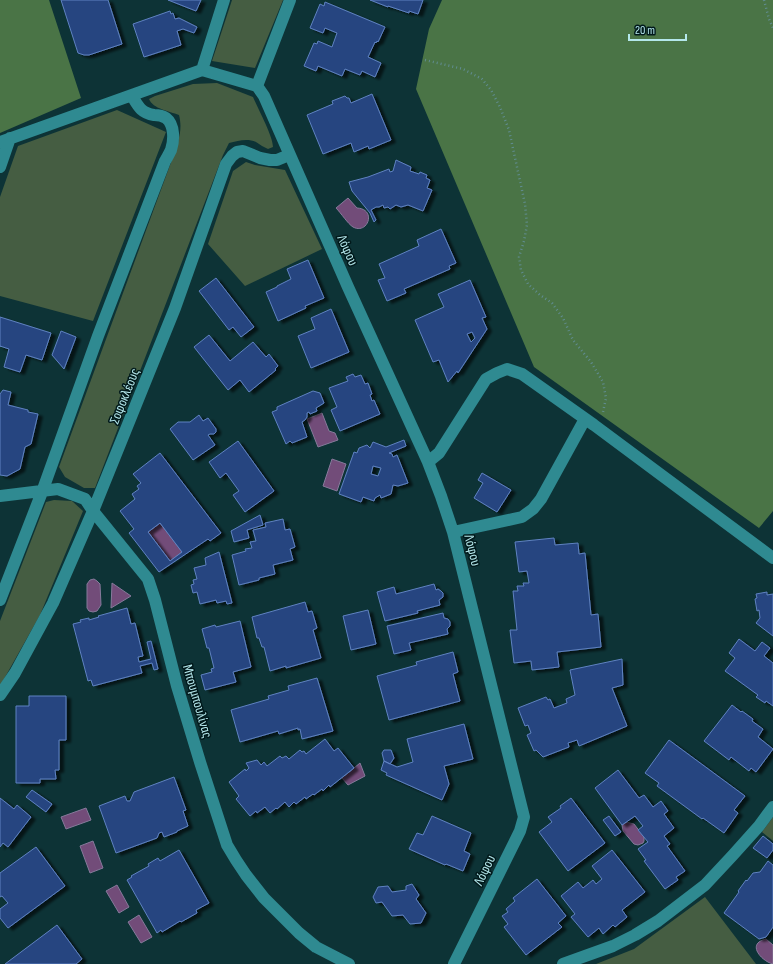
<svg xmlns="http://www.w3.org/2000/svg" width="773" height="964" viewBox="0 0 773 964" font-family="'Sofia Sans Condensed',sans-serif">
	<defs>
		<filter id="shadow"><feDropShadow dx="4.5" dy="2.5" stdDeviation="1" flood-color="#0009"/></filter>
	</defs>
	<rect width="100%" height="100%" fill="#0d3336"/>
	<path fill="#455d42" d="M232,0h51l-28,68 -43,-7z
		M217,83l36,14c5,12 20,39 20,50l-5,2c-4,-2 -8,-4 -12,-7 -9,-4 -18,-1 -27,1l-6,12 -128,333h-11l-19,-11 -6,-10 114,-310c5,-14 10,-27 6,-42 -10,-4 -26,-6 -30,-16l6,-3 38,-12z
		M117,110l49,22 -73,189 -93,-25v-99l18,-51z
		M246,162l9,3 30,5 37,79 -77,37 -37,-42 25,-73z
		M54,500l18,1 11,10 -43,104 -40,71v-65l46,-119z
		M773,817v24l-11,-9z
		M705,897l51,67h-160l38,-15z"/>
	<path fill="#4a7446" d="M0,0h49l32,98 -81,35z
		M442,0h331v511l-14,17 -225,-161 -118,-278 13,-60z"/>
	<path fill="#724c79" stroke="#867a9b" d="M348,198l9,10c20,1 11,27 -4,19 -5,-3 -12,-14 -17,-19z
		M322,413l7,18 6,2 3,7 -20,7 -11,-28z
		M332,459l14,5 -9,27 -14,-5z
		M160,523l22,29 -12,9 -22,-29z
		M94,579l3,2 3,3 1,21 -4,6 -4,1 -4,-1 -2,-3v-24l3,-4z
		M112,583l19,13 -20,12z
		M360,763l5,13 -17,9 -6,-7z
		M86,808l5,12 -25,9 -5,-12z
		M626,822l8,2 10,13v4l-1,2 -5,2 -4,-1 -11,-13 -1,-6z
		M93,841l10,27 -13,5 -10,-27z
		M117,885l12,22 -10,6 -13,-22z
		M139,915l13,22 -11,6 -13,-21z
		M766,939l7,6v19c-10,-2 -28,-20 -7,-25z"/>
	<path fill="#264580" stroke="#5f82c1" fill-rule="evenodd" filter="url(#shadow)" d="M61,0h47l14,44 -33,11h-5l-6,-2z
		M168,0h33l-5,11z
		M370,0h53l-5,14 -9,-3v2l-21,-7v1z
		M325,2l60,25 -7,15 -1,-1 -1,2 -1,-1 -7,15 13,6 -6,14 -13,-6 -2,4 -15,-6 -3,7 -24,-10 -2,5 -12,-5 10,-23 3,1 1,-3 14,6 5,-14 -12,-5 -2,5 -13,-5 10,-24 4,2z
		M170,11l1,3 2,-1 2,6 4,-1 18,9 -3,6 -11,-4 -6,2 4,14 -37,12 -11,-33z
		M372,94l19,46 -22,9 -1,-3 -14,6 -3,-9 -28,11 -16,-39 26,-11 -1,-3 13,-5 2,2h2l2,5z
		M396,160l15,7 -1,4 9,3 1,-2 7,3 -1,3 4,2 -3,8 5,2 -9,21 -15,-6 -7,2 -5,-2 -6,4 -2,-2 -4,1 -1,-3 -4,2h-3l-5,3 5,10 -2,2 -4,-9 -18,-22 -3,-9 19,-5 21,-8 1,3 3,-1z
		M441,229l15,34 -7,3 1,3 -46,20 2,4 -19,8 -9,-21 7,-2 -6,-14 40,-18 -2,-6z
		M308,260l16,38 -19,8 1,2 -28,13 -12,-29 11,-5v-1l14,-7 -4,-10z
		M216,278l38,49 -13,10 -8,-10 -4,3 -30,-39z
		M470,280l16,37 -4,1 5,11 -29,44 -1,-2 -9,11 -9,-22 -6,2 -18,-42 29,-13 -6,-13zM472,332l3,6 -4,4 -4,-8z
		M331,309l18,43 -38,16 -13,-32 17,-7 -4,-11z
		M0,317l51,16 -9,27 -16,-5 -6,17 -16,-5 5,-18 -9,-3v1z
		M61,331l15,6 -12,32 -12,-14z
		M209,335l21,26 23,-19 13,15 3,-3 9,12 -3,3 1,1 -27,22 -9,-12 -12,10 -34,-43z
		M353,374l2,3 6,-2 4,9 3,-1 4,11 -2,1 2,6 2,-1 6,14 -40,17 -9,-21 6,-3 -8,-19 19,-7 -2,-4z
		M3,390l8,2 -3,13 20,5v2l10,2 -7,30 -6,3 -5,22 -13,7 -7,-1v-81z
		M313,391l7,2 4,10 -8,5 1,3 -7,3 -1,-2 -2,1v4l-2,3 -3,2 5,15 -15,6 -2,-2 -4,3 -14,-32 5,-2v-3z
		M199,415l4,6 5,-3 8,11v3l-2,2h-4l-2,1 7,10 -22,15 -23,-31 8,-7h12z
		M404,440l2,6 -17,7 3,1 1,3 4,-2 11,28 -10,3 -5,-1 -2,9 -10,4 -1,-3 -5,3 -1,3 -11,-4 -2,5 -22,-8 15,-42 3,1 2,-5 8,-3 3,3 3,-6 13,5zM373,466l8,2 -3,8 -7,-2z
		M238,441l36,50 -29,21 -12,-17 6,-4 -13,-18 -6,5 -11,-16z
		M160,453l61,80 -11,8 -2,-2 -49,33 -30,-39 5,-4 -14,-18 15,-12 -3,-5 7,-5 -2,-3 4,-3 -8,-9zM160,523l22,29 -12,9 -22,-29z
		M482,473l29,17 -14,22 -23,-14 9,-15 -5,-3z
		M260,515l3,10 -16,5 2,8 -15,4 -3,-11z
		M283,519l2,11 5,-1 5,18 -5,2 3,11 -20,5 2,9 -16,4v2l-20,5 -7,-30 14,-4 -1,-2 7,-1 -2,-6 6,-1 -3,-11 13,-3 -1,-4z
		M554,538l1,7 23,-2 1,11 6,-1 6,62 7,-1 3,33 -44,5 2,15 -27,3 -1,-9 -17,2 -4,-33h7l-4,-39h5l-1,-5h7l-1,-3h6l-2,-12 -8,1 -4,-30z
		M219,552l13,51 -5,1 -1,-3 -9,2 -1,-3 -16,4 -3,-12 -4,1 -2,-8 3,-1 -1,-4 4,-1 -3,-11 12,-3 -1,-7z
		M434,584l2,6 2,-1 3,2 2,2v4l-4,3 1,5 -23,6 1,2 -33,8 -8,-29 17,-5 2,7z
		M767,592v3l6,-1v42l-17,-13 4,-5 -1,-8 -2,1 -2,-12 2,-1 -1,-4z
		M305,602l3,10 4,-1 5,17 -4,2 8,28 -35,10v-2l-16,5 -6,-24h-2l-3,-9h-2l-5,-21z
		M127,608l4,16 4,-1 8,33 -5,1 1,5 12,-3 -4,-17 4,-1 7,28 -4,1 -2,-7 -12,3 2,7 -49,13 -2,-6 -3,1 -15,-57 8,-2 -1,-2 9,-2v2l10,-3 -1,-1z
		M368,610l8,34 -25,6 -8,-34z
		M443,613l1,5 4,1 2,3v4l-3,3 1,5 -39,9 2,7 -17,4 -7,-28z
		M240,621l11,46 -18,5 3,10 -31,8 -4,-15 11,-3 -1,-3 3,-1 -5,-20h-2l-5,-19 13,-4 1,2z
		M739,639l16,12 7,-9 8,6 -6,8 9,7v43l-7,-5 -1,2 -9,-6 2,-2 -33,-24 10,-13 -6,-5z
		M453,652l5,20 -5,2 7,27 -71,19 -12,-44 40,-11 -1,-3z
		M622,659l1,26 -11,3 15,38 -48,20 -2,-6 -9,3 1,4 -26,10 -7,-7 -2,1 -7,-16 4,-2 -3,-8 -3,1 -7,-18 28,-11 2,3 2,-1 4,9 13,-5 -1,-4 9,-4 -5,-25z
		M317,678l16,53 -31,8 -2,-10 -2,1v-2l-19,6 -1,-3 -38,11 -9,-32 38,-11 -1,-3 21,-6 -1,-4z
		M29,696h37v44h-7v30h-4l1,9h-16v4h-24v-77h13z
		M732,705l9,7 1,-1 11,8 -1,2 11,8 -5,8 15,12 -17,23 -5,-4 -2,3 -18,-14 -2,3 -25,-19z
		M464,724l9,35 -29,7 5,18 -7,16 -56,-25 1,-2 -6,-3 3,-9 13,6 16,-5 -6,-23z
		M325,739l9,12 4,-3 16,20 -24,19 -1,-2 -6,6 -1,-2 -8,6 -1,-1 -7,5 -1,-2 -9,7 -2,-2 -5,5 -4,-5 -8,7 -1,-1 -6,5 -5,-6 -8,6 -1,-2 -6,5 -14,-17 3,-3 -10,-14 16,-13 1,2 3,-3 -3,-5 11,-3 4,5 3,-3 3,4 13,-10 2,2 4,-2 3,3 11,-9 2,2 2,-1 2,3z
		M669,740l76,56 -11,14 4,3 -14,20 -21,-15 -1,1 -45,-33 2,-3 -14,-10z
		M384,750h7l3,8 -4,6 -6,-3 -2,-8z
		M618,770l21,28 5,-3 9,12 8,-6 7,10 -4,3 10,14 -10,8 6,8 -3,2 18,25 -9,6 2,3 -13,9 -21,-28 2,-1 -8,-11 10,-7 -10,-12 5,-4 -8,-10 -13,9 -27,-37z
		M174,777l12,33 -3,1 5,15 -11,5v1l-13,5 -2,-5 -3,1 -2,5 -41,15 -17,-47 26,-10 2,5h3l4,-9z
		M32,790l20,14 -6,8 -20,-15z
		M0,798l14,11 3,-4 14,12 -23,30 -5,-4 -3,4z
		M571,798l34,45 -37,28 -29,-39 13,-10 -4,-5 13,-9 -1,-2z
		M432,816l39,17 -7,18 6,3 -7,17 -17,-7 -1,1 -36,-16 8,-16 6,2z
		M609,816l12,16 -6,4 -12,-16z
		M763,836l10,8v6l-6,8 -14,-10z
		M36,847l29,39 -57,42 -8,-10v-9l8,-6 -6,-7 -2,1v-24z
		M179,850l30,53 -13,7 1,3 -16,9 -1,-1 -18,11 -1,-2 -4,3 -30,-53 5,-3 -1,-1 18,-10 -1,-2 10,-6 2,3z
		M612,850l33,42 -23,18 5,7 -12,10 -2,-2 -10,9 -4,-6 -11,9 -17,-20 4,-3 -14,-18 17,-14 5,6 10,-8 3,4 6,-5 -10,-13z
		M768,861l5,4v62l-7,10 -7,2 -35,-26 15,-21 -1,-1 8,-11 1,1 6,-8 7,-1z
		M537,879l29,37 -8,7 4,4 -36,28 -22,-28 4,-3 -6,-8 6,-4 -2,-3 9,-8 -2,-3z
		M412,884l7,11 -3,4 10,14 -5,10 -11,1 -7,-9 -11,1 -10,-14 -6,1 -3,-6 5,-10 10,-1 4,6 14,-2v-4z
		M57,925l25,34 -6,5h-71z"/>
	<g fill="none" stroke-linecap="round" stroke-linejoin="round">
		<path stroke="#618d91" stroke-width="2.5" stroke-dasharray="1 3" stroke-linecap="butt" d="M764,0l5,19 4,9
			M425,60l38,9 19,10 9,11 9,17 9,23 16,74 2,21 -3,16 -5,16 2,13 7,14 12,11 12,8 11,15 10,22 18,22 12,20 3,16 -3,14"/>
		<path stroke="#2f8a91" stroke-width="12" d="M202,70l22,-70
			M257,86l33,-86
			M0,142l202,-72 55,16 7,10 84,191 80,175 13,34 12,36 71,285 -4,14 -66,133
			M0,167l10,-29
			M428,462l11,-9 47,-74 11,-6 10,-4 15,5 72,51 179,133
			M0,496l58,-7 27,10 8,12 55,68 7,21 22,86 23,76 27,83 9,15 10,15 18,23 35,35 17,14 33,17
			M453,532l69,-15 11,-8 8,-10 44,-80
			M0,600l42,-108 56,-156 67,-175c2,-3 4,-7 6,-11 3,-9 4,-25 -5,-32 -3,-2 -8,-3 -12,-3 -13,-2 -16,-9 -22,-19
			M0,695l15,-22 38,-70 40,-92 82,-203 51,-144 6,-8 5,-4 6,-1 17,7 10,2h7l12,-5
			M563,964l50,-18 22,-11 23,-14 47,-36 28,-30 26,-29 14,-19"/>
	</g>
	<g text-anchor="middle" stroke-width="3" stroke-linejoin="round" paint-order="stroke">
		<g font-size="14" fill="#b4e7eb" stroke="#01191b">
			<text transform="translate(348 250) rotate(66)" y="5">Λόφου</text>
			<text transform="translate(124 396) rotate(-68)" y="5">Σοφοκλέους</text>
			<text transform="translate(473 550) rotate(76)" y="5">Λόφου</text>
			<text transform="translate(198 701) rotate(74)" y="5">Μπουμπουλίνας</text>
			<text transform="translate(484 870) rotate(-64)" y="5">Λόφου</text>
		</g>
	</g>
	<path d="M629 34v6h57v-6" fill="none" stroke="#b4e7eb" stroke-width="2"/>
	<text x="635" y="34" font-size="12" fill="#b4e7eb" stroke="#01191b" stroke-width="3" paint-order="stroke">20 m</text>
</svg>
